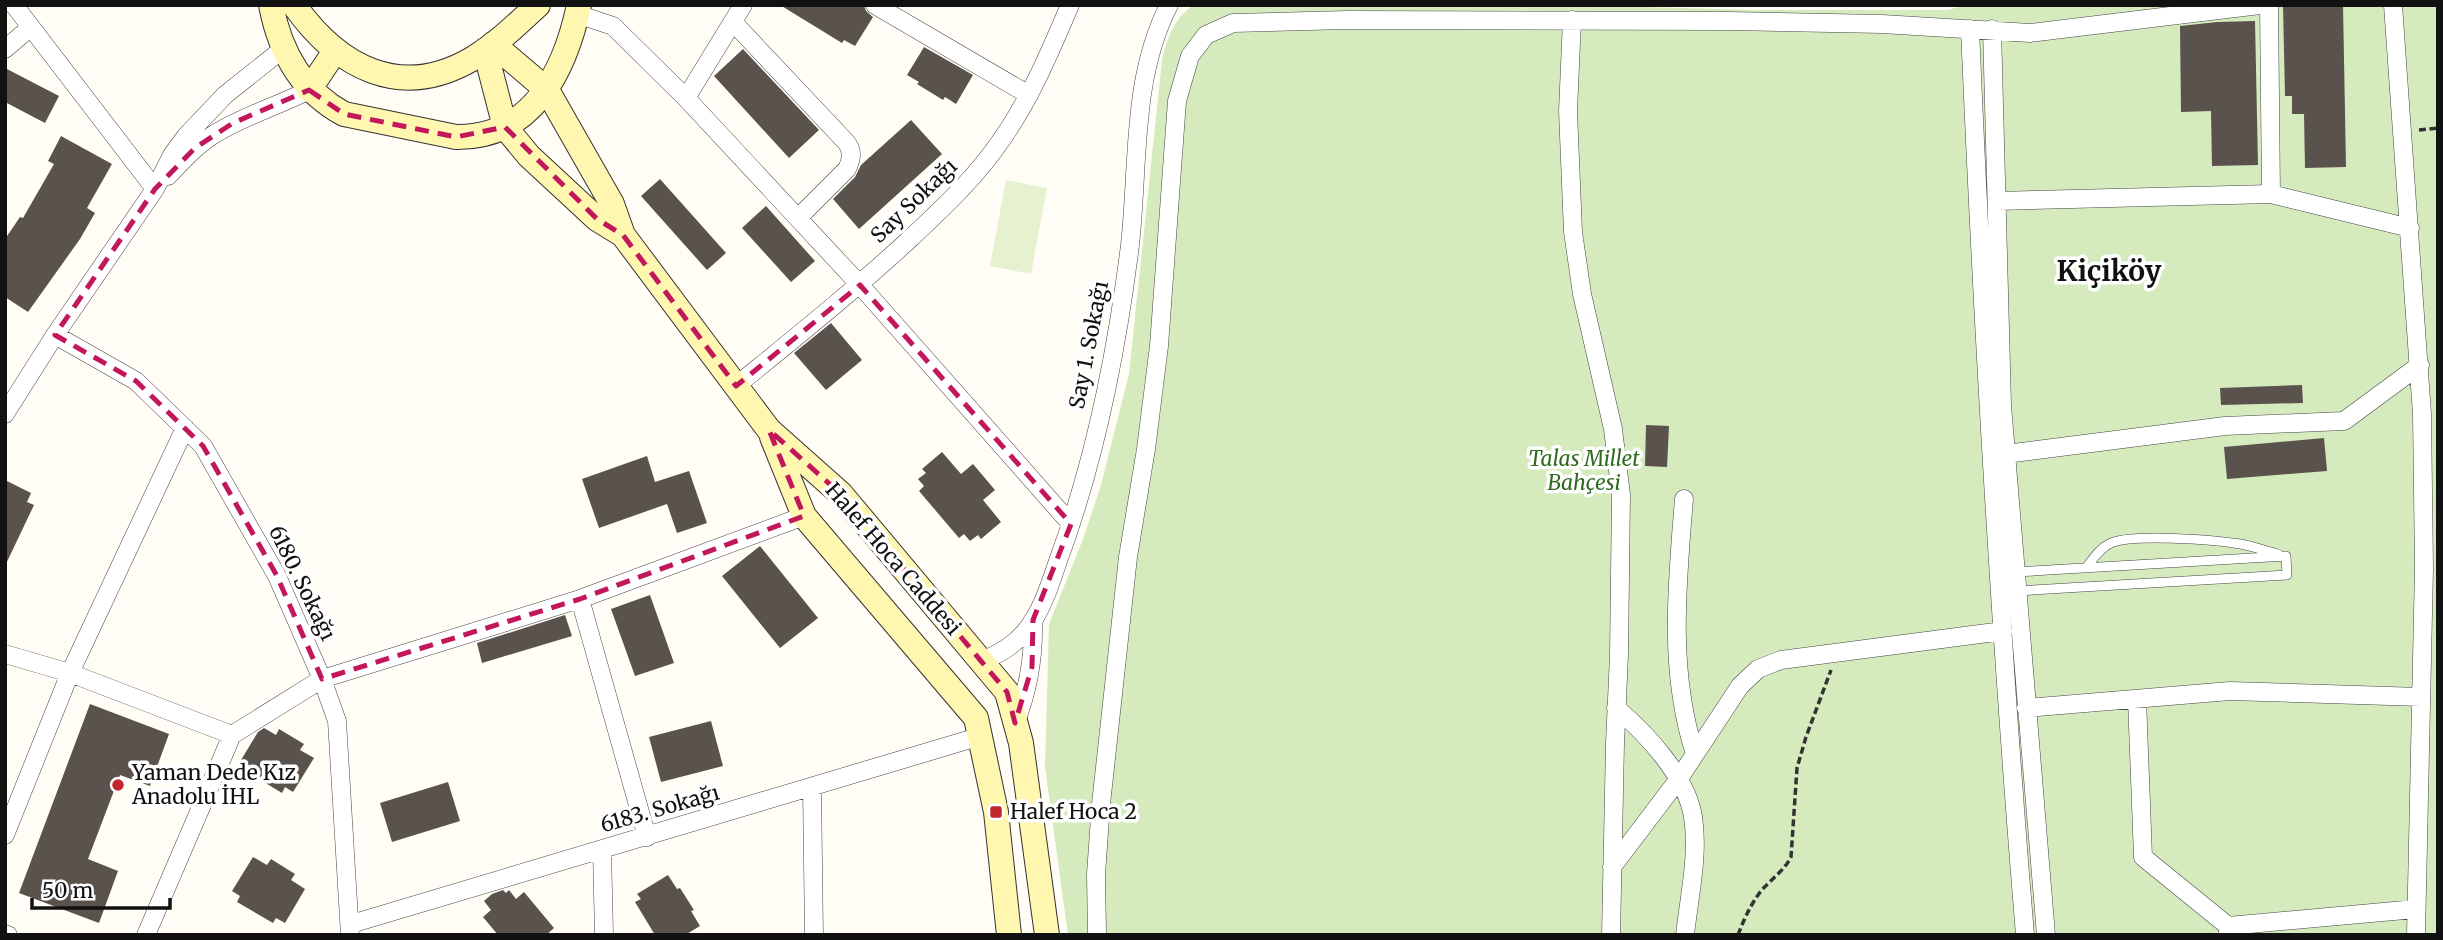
<svg xmlns="http://www.w3.org/2000/svg" width="2443" height="940" viewBox="0 0 2443 940" font-family="Merriweather,serif">
	<rect width="100%" height="100%" fill="#fffdf5"/>
	<path fill="#d5ebbd" d="M1193,5h384l175,5h195l20,-5h471v930h-1370l-23,-168 4,-143 34,-85 18,-54 28,-111 33,-314c5,-22 12,-41 31,-55z"/>
	<path fill="#e6f2cf" d="M1006,180l41,8 -16,86 -41,-8z"/>
	<path fill="#5a524d" d="M780,5h84l2,6 7,6 -18,29 -11,-6 -2,3z
		M2283,5h60l3,162 -41,1 -1,-54h-12v-18h-7z
		M2255,21l3,144 -46,1 -1,-55 -30,1 -1,-86 37,-4z
		M924,47l49,28 -17,29 -11,-7 -2,3 -26,-16 2,-2 -12,-7z
		M743,49l76,81 -30,28 -75,-82z
		M5,68l54,28 -14,27 -40,-21z
		M911,120l31,34 -83,75 -26,-30 22,-22 6,-12z
		M61,136l51,28 -25,44 8,5 -15,26 -52,73 -23,-15v-58l15,-22 3,1 31,-54 -6,-3z
		M660,179l66,74 -19,17 -66,-74z
		M766,206l49,55 -24,21 -49,-54z
		M831,323l31,37 -36,30 -32,-37z
		M2302,385l1,18 -82,2 -1,-17z
		M1646,425l23,1 -2,41 -22,-1z
		M2324,438l3,33 -100,8 -3,-32z
		M942,452l19,22 12,-10 22,26 -12,10 18,22 -20,17 -3,-4 -8,6 -6,-7 -5,4 -40,-47 5,-5 -6,-7 8,-6 -4,-4z
		M647,456l8,26 34,-11 18,52 -30,10 -10,-29 -68,24 -17,-49z
		M5,480l26,13 -4,9 7,3 -29,61z
		M760,546l58,72 -38,30 -58,-72z
		M650,595l24,68 -39,13 -24,-67z
		M565,615l7,21 -90,27 -5,-20z
		M90,704l79,30 -19,52 -30,-11 -32,84 30,12 -19,52 -80,-30z
		M711,721l12,45 -62,16 -12,-45z
		M264,728l12,7 3,-6 25,15 -4,6 14,8 -21,34 -8,-5 -3,6 -36,-22 3,-6 -8,-5 17,-28z
		M448,782l12,39 -68,21 -12,-39z
		M253,857l14,8 4,-6 24,15 -4,6 14,9 -20,34 -9,-5 -3,5 -36,-21 3,-6 -8,-5z
		M668,875l9,14 3,-1 14,22 -3,1 9,15 -15,9h-30l-20,-33 6,-3 -4,-5z
		M503,890l3,3 3,-3 7,9 8,-7 30,36 -8,7h-48l-15,-18 8,-7 -7,-9 8,-7z"/>
	<g fill="none" stroke-linecap="round" stroke-linejoin="round">
		<g stroke="#444" stroke-width="10">
			<path id="service" d="M2086,568c7,-9 13,-19 23,-24 20,-11 106,-4 131,0 13,2 25,7 38,10
				M2015,572l271,-16
				M2017,591l270,-16 -1,-19"/>
		</g>
		<g stroke="#444" stroke-width="19">
			<path id="minor" d="M14,5l141,184
				M875,5l154,90
				M2393,5l29,409 2,154 -8,367
				M577,14l36,12 73,72 174,187 211,239
				M1572,20l-4,91 5,121 9,62 31,135 8,66 -2,160 -4,89 -4,191
				M733,22l113,120c7,8 6,17 1,27l-49,49
				M1970,29c13,302 30,604 55,906
				M1992,29l10,376 44,530
				M5,49l26,-22
				M686,98l57,-93
				M168,176c14,-15 28,-30 45,-41 30,-19 65,-29 96,-45
				M2271,194l139,34
				M1997,201l274,-7 -2,-189
				M55,335l81,46 67,65 74,130 45,103 15,42 13,214
				M736,386c60,-49 120,-97 176,-149 33,-31 65,-61 90,-98 29,-42 48,-87 68,-134
				M5,414l50,-79 100,-146 17,-34 14,-19 39,-41 59,-47
				M2006,454l219,-28 119,-5 76,-56
				M1684,499c-7,85 -16,173 11,255
				M580,599l67,238
				M5,654l65,19 162,62
				M981,661c17,-6 32,-15 44,-29 16,-19 25,-47 33,-71 37,-100 59,-211 72,-316 9,-81 1,-166 39,-240
				M2137,699l6,158 85,69v9
				M1616,708c30,25 71,69 77,109 6,38 -4,80 -8,118
				M2026,708l204,-17 191,6
				M1015,723c14,-34 19,-66 18,-103
				M812,788l2,147
				M5,835l65,-162 115,-245
				M602,850l2,85
				M1612,867l66,-87 62,-94 18,-17 23,-9 222,-29
				M351,924l630,-188
				M2228,926l188,-17
				M5,934l3,1
				M146,935l86,-200 90,-56 258,-80 224,-83
				M1097,935l-1,-61 5,-70 27,-247 18,-108 13,-103 18,-245 13,-45 16,-21 27,-12 114,-3 383,1 152,3 148,9 230,-28"/>
		</g>
		<g stroke="#333" stroke-width="26">
			<path id="secondary" d="M271,5c9,47 30,86 73,109l112,23c76,1 109,-66 123,-132
				M294,5c44,62 106,96 178,54 24,-14 45,-35 66,-54
				M493,44l54,46 65,114 11,31 146,195 72,64 166,198 14,51 26,192
				M485,50l20,77 24,29 68,63 26,16
				M309,90l26,-39
				M772,437l32,79 172,202 20,94 13,123"/>
		</g>
		<path stroke="#333" stroke-width="3.5" stroke-dasharray="7 3.5" stroke-linecap="butt" d="M2419,130l19,-2
			M1738,935c6,-16 13,-31 23,-44 10,-12 23,-20 30,-34l6,-89 9,-31 25,-67"/>
		<use href="#service" stroke="#fff" stroke-width="9"/>
		<use href="#minor" stroke="#fff" stroke-width="18"/>
		<use href="#secondary" stroke="#fff6b0" stroke-width="24"/>
	</g>
	<path fill="none" stroke="#c2185b" stroke-width="5" stroke-dasharray="14 9" stroke-linejoin="round" d="M309,90l35,24 112,23 49,-10 92,92 26,16 113,151 124,-101 211,239 -38,96 -1,47 -17,56 -8,-31 -166,-198 -72,-64 35,86 -224,83 -258,80 -45,-103 -74,-130 -67,-65 -81,-46 100,-146 40,-41 38,-25z"/>
	<g fill="#c4262e" stroke="#fff" stroke-width="2.5">
		<circle cx="118" cy="785" r="7"/>
		<rect x="989" y="805" width="14" height="14" rx="3.5"/>
	</g>
	<g text-anchor="middle" stroke-width="7" stroke-linejoin="round" paint-order="stroke">
		<g font-size="21" fill="#111" stroke="#fff">
			<text transform="translate(914 201) rotate(-44)" y="7">Say Sokağı</text>
			<text transform="translate(1089 345) rotate(-79)" y="7">Say 1. Sokağı</text>
			<text transform="translate(893 559) rotate(49)" y="7">Halef Hoca Caddesi</text>
			<text transform="translate(302 583) rotate(64)" y="7">6180. Sokağı</text>
			<text transform="translate(660 809) rotate(-16)" y="7">6183. Sokağı</text>
		</g>
		<g font-size="21" font-style="italic" fill="#2f6b1f" stroke="#fff">
			<text x="1584" y="466">Talas Millet<tspan x="1584" dy="24">Bahçesi</tspan></text>
		</g>
		<g font-size="21" fill="#111" stroke="#fff" text-anchor="start">
			<text x="132" y="780">Yaman Dede Kız<tspan x="132" dy="24">Anadolu İHL</tspan></text>
			<text x="1010" y="819">Halef Hoca 2</text>
		</g>
		<g font-size="28" font-weight="bold" fill="#111" stroke="#fff">
			<text x="2109" y="281">Kiçiköy</text>
		</g>
	</g>
	<rect width="2443" height="940" fill="none" stroke="#111111" stroke-width="14"/>
	<path d="M32 898v10h138v-10" fill="none" stroke="#111111" stroke-width="3.5"/>
	<text x="42" y="898" font-size="21" fill="#111111" stroke="#ffffff" stroke-width="5" paint-order="stroke">50 m</text>
</svg>
